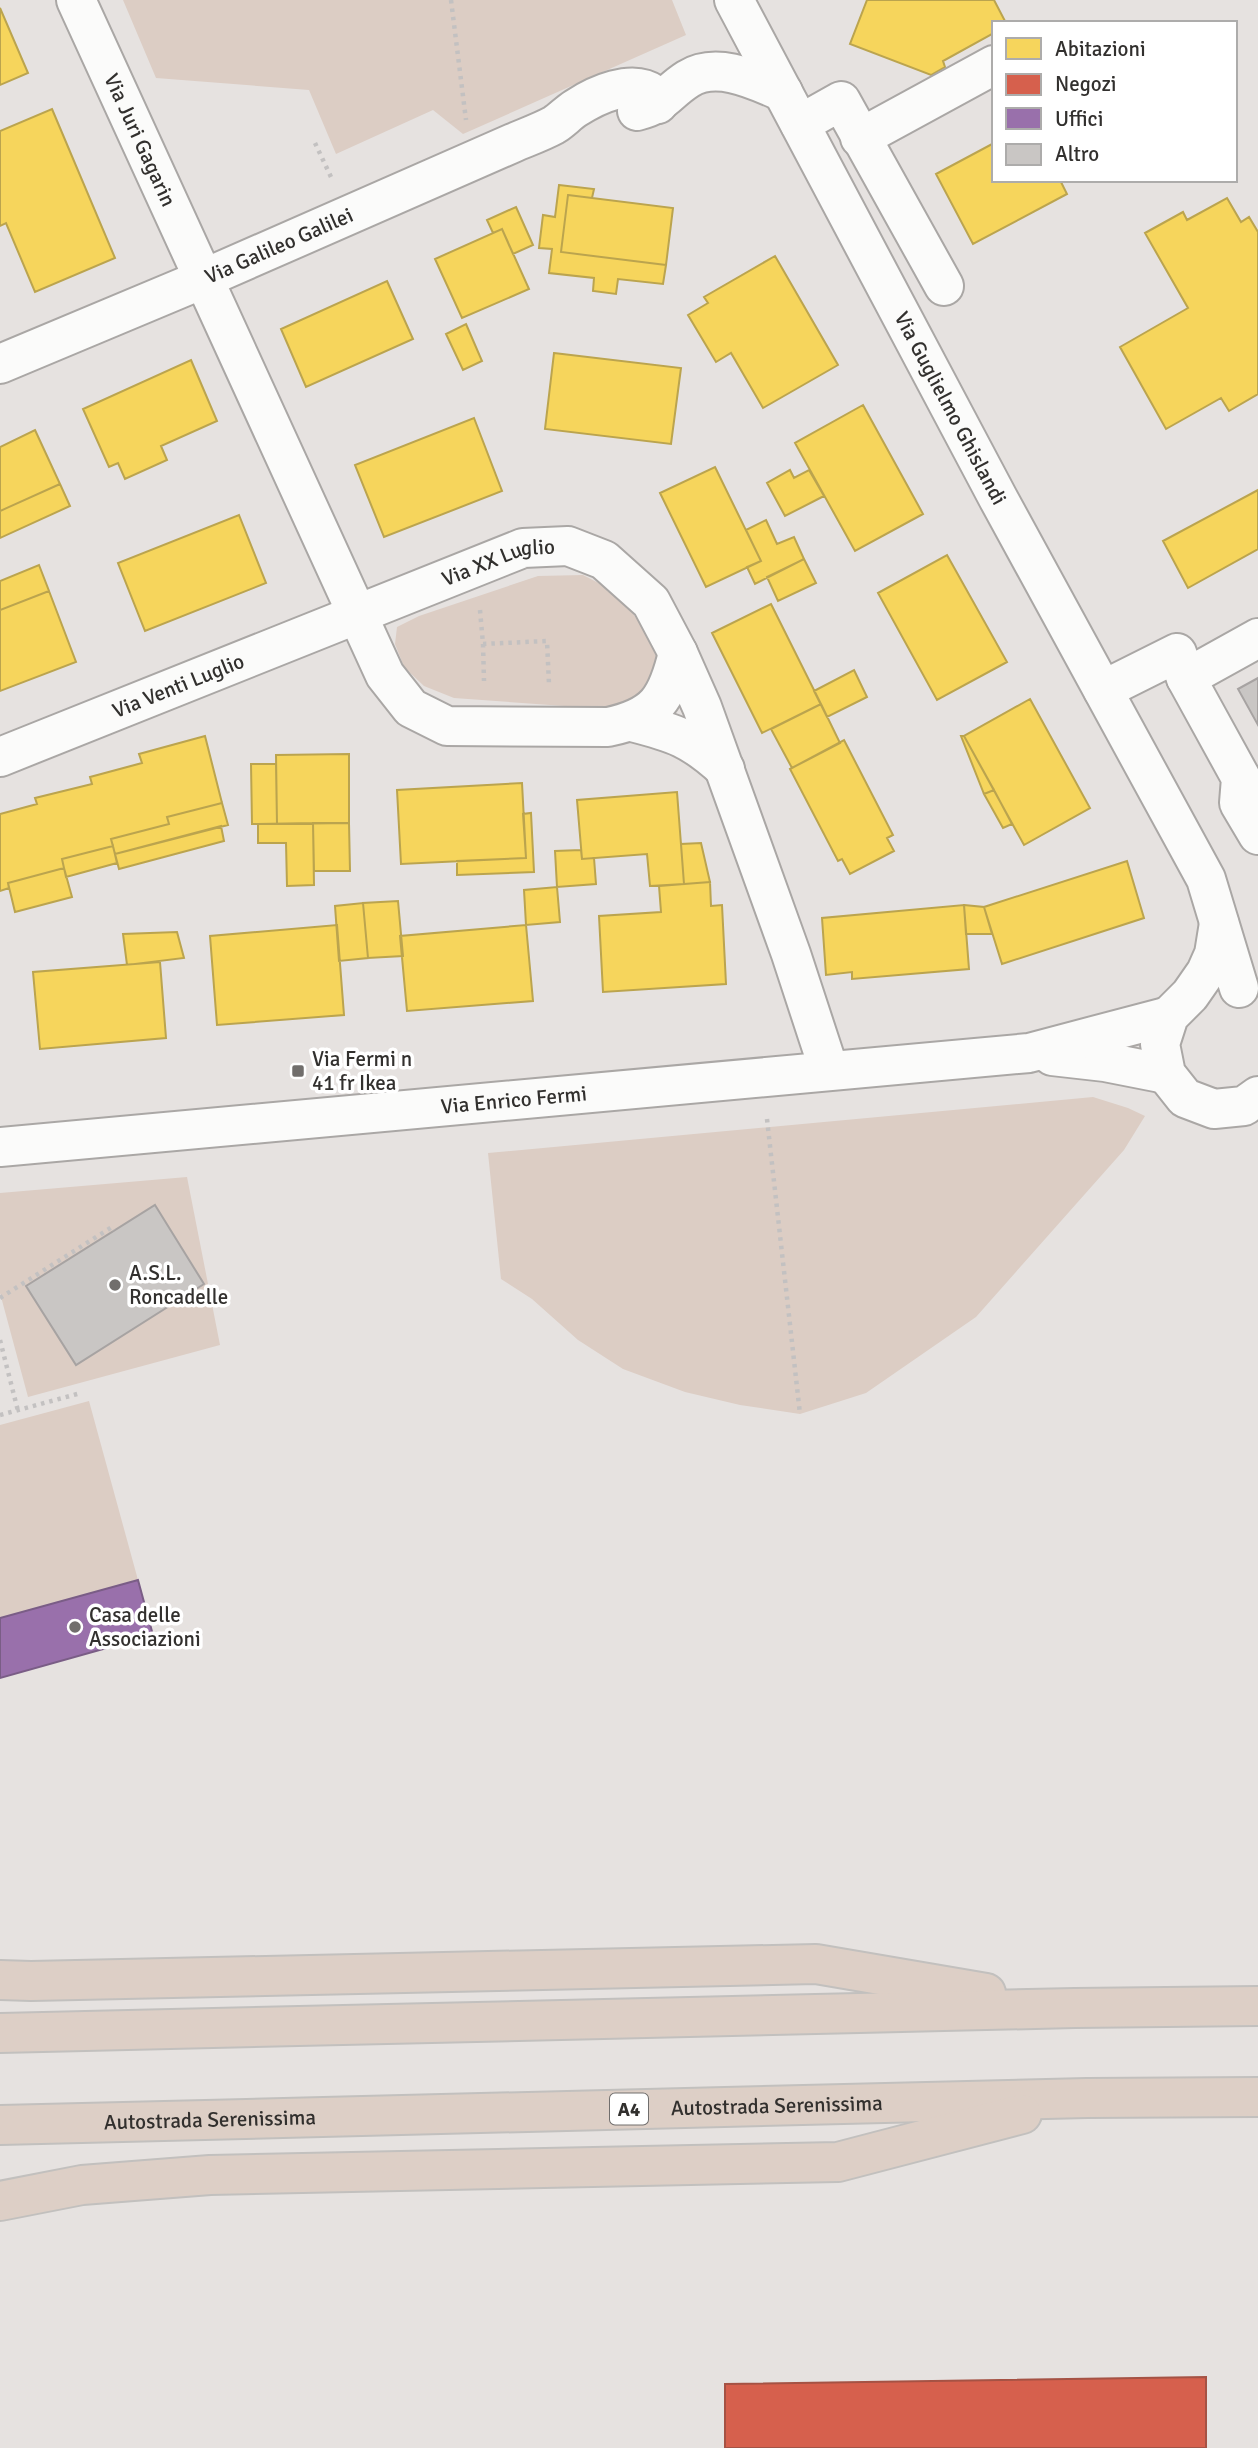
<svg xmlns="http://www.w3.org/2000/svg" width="1258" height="2448" viewBox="0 0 1258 2448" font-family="Signika,sans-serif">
	<rect width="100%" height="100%" fill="#e6e2e0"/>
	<path fill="#dccdc4" d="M123,0h549l14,35 -223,99 -30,-24 -97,44 -27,-64 -153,-12z
		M583,575l33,17 31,40 11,30 -7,27 -20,16 -25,4 -152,-11 -30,-12 -20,-19 -9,-23 2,-17 22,-11 119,-40z
		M1093,1097l35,11 17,8 -21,34 -148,167 -110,76 -66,21 -60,-9 -55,-13 -62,-23 -45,-29 -46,-41 -31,-20 -13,-126z
		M187,1177l33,168 -192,52 -28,-104v-100z
		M89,1401l49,179 -138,38v-193z"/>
	<path fill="#f6d55c" stroke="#bba44e" stroke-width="2" d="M867,0h127l12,23h-12v10l-51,28 2,6 -14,8 -81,-31z
		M0,8l28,65 -28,12z
		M52,109l63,149 -80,34 -29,-69 -6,3v-95z
		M994,143v37h66l7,14 -94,50 -37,-70z
		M559,185l35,4 -2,9 -24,-3 -7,57 105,13 -3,19 -45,-5 -2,15 -23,-3 1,-13 -45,-5 3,-24 -13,-1 4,-33 12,2z
		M568,195l105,13 -7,57 -105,-13z
		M1227,198l14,24 8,-5 9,15v162l-29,17 -8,-13 -55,31 -46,-82 68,-39 -43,-75 38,-21 4,8z
		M516,207l17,38 -20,9 -11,-25 -9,4 -6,-13z
		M502,229l27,60 -67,29 -27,-59z
		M775,256l63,109 -75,43 -32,-55 -15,9 -28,-47 20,-12 -4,-6z
		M387,281l26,58 -107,48 -25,-58z
		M466,324l16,37 -19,9 -17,-36z
		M554,353l127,15 -10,76 -126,-15z
		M191,360l26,61 -56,25 6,14 -42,19 -7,-16 -9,4 -26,-58z
		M863,405l60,109 -68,37 -60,-108z
		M474,418l28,73 -118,46 -29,-72z
		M35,430l25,54 -60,27v-64z
		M715,467l46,94 -55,26 -46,-94z
		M790,470l4,8 15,-8 15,26 -39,20 -18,-33z
		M60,484l10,22 -70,32v-27z
		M1258,490v59l-70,39 -25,-47z
		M239,515l27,68 -121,48 -27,-68z
		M766,520l11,24 17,-7 10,22 -49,25 -8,-17 14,-6 -15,-31z
		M947,555l60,107 -70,38 -59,-107z
		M804,559l12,24 -38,18 -11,-24z
		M39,565l10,26 -49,19v-29z
		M49,591l27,71 -76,29v-81z
		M771,604l50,100 -59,29 -50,-100z
		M854,670l13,27 -40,20 -13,-26z
		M1030,699l60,109 -66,37 -60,-109z
		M821,704l19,39 -48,25 -21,-39z
		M205,736l17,67 -55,14 2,7 -58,15 2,7 -51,13 2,9 -56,15 1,5 -9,3v-77l37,-10 -2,-6 57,-14 -2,-7 52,-14 -3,-9z
		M961,736h3l30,54 -10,4z
		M844,740l49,95 -6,3 7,13 -44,23 -8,-15 -4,2 -48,-92z
		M349,754v69l-72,1 -1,-69z
		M251,764h25l1,60h-25z
		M522,783l4,75 -125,6 -4,-74z
		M994,790l18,34 -9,4 -19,-34z
		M677,792l7,92 -34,2 -3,-32 -65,5 -5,-59z
		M222,803l6,22 -113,29 -4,-15 58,-15 -2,-7z
		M531,813l3,59 -77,3v-14l69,-3 -3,-44z
		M313,823h36l1,48h-36z
		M313,823l1,62 -27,1 -1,-43h-28v-19z
		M221,826l3,15 -105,28 -4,-15z
		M701,843l9,39 -26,2 -3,-40z
		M113,846l4,17 -51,14 -4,-18z
		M581,850l1,9 12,-1 2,26 -39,3 -2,-36z
		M1127,861l17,57 -142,46 -18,-57z
		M64,868l8,29 -57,15 -7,-29z
		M710,882l1,24 11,-1 4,79 -123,8 -4,-76 62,-4 -2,-26z
		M557,887l3,35 -34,3 -2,-35z
		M398,901l5,55 -35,2 -5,-55z
		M363,903l5,55 -29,3 -4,-55z
		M964,905l20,2 8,27h-26z
		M964,905l5,64 -117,10v-7l-26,3 -4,-57z
		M337,925l7,90 -127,10 -7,-89z
		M526,925l7,76 -126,10 -7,-75z
		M177,932l7,26 -57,7 -4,-31z
		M160,962l6,76 -126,11 -7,-77z"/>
	<path fill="#d6604d" stroke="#a55244" stroke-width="2" d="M1206,2377v71h-481v-64z"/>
	<path fill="#9970ab" stroke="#7a5d86" stroke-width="2" d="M138,1580l15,55 -153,43v-60z"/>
	<path fill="#c9c6c4" stroke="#a7a3a2" stroke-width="2" d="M1258,678v47l-20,-36z
		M155,1205l49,79 -128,81 -50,-79z"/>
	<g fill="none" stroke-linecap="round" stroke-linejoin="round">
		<g stroke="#aaa7a5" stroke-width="42">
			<g id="minor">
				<path id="s1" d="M76,0l309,675 26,33 36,18 161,1c48,-10 59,-28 70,-74"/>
				<path id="s2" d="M734,0l264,498 208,381 33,109"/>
				<path d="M637,111c28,-7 29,-18 51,-32 29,-18 67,1 95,13"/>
				<path d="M800,124l41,-23 103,185"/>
				<path d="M860,138l134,-73"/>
				<path id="s3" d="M0,364l203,-85 310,-136c14,-6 28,-11 41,-18 8,-5 14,-12 22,-17 20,-13 56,-30 78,-14l4,10"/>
				<path d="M1186,678l72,-40"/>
				<path d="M1103,690l74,-37 9,25 55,100 -2,25 19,32"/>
				<path d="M632,722c43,11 59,16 93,47"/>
				<path id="s4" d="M0,757l523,-209 45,-2 36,14 47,42 27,51 24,54 89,247 38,116"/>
				<path d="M1219,923l-5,31 -8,18 -16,23 -21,21 -9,28 6,30 19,24 29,11 30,-3 14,-10"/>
				<path d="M1052,1056l53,6 61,12"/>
				<path id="s5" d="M0,1147l1029,-94 140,-37"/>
			</g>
		</g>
		<g stroke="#c2c0be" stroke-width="42">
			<g id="highway">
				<path d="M0,1980l31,1 785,-17 170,29"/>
				<path d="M0,2033l1075,-25 183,-2"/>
				<path id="s6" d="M0,2125l1087,-27 171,-1"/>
				<path d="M0,2201l82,-16 128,-10 628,-13 184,-48"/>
			</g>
		</g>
		<path stroke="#c3c1c1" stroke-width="4.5" stroke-dasharray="3.5 5" stroke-linecap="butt" d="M451,0l15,120
			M315,143l16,34
			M480,610l3,34 64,-3 2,43
			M483,644l1,37
			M767,1119l33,295
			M0,1298l112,-71 2,3
			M0,1340l18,71
			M0,1415l81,-22"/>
		<use href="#minor" stroke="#fbfbfa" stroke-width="38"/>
		<use href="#highway" stroke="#ddcfc6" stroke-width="38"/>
	</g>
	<g fill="#716e6c" stroke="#fff" stroke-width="2.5">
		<rect x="291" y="1064" width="14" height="14" rx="3.5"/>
		<circle cx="115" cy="1285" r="7"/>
		<circle cx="75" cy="1627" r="7"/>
	</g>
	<g text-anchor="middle" stroke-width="7" stroke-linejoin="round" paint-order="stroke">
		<rect fill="#fff" stroke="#706e6d" stroke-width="2" x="610" y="2093.5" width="38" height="31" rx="5"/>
		<g font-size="19" font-weight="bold" fill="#32302e">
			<text x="629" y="2116">A4</text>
		</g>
		<g font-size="21" fill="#32302e" stroke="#fff">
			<text dy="7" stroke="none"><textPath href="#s1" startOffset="154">Via Juri Gagarin</textPath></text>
			<text dy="7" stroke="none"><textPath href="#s3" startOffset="303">Via Galileo Galilei</textPath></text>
			<text dy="7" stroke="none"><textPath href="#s2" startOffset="462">Via Guglielmo Ghislandi</textPath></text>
			<text dy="7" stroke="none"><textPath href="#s4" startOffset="536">Via XX Luglio</textPath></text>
			<text dy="7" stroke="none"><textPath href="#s4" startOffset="192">Via Venti Luglio</textPath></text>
			<text dy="7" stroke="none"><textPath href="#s5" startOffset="516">Via Enrico Fermi</textPath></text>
			<text dy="7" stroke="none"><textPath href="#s6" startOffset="777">Autostrada Serenissima</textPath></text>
			<text dy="7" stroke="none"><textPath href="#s6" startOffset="210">Autostrada Serenissima</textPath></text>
		</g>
		<g font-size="21" fill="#32302e" stroke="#fff" text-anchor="start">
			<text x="312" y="1066">Via Fermi n<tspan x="312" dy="24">41 fr Ikea</tspan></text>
			<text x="129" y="1280">A.S.L.<tspan x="129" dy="24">Roncadelle</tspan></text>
			<text x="89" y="1622">Casa delle<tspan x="89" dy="24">Associazioni</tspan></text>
		</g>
	</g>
	<rect x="992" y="21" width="245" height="161" fill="#ffffff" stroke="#adacab" stroke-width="2"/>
	<rect x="1006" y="38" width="35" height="21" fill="#f6d55c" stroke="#adacab" stroke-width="2"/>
	<text x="1055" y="56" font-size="21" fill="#32302e">Abitazioni</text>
	<rect x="1006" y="74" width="35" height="21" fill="#d6604d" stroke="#adacab" stroke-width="2"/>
	<text x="1055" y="91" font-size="21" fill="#32302e">Negozi</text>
	<rect x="1006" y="108" width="35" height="21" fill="#9970ab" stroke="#adacab" stroke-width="2"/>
	<text x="1055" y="126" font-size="21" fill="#32302e">Uffici</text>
	<rect x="1006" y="144" width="35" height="21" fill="#c9c6c4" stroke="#adacab" stroke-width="2"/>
	<text x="1055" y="161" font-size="21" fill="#32302e">Altro</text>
</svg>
